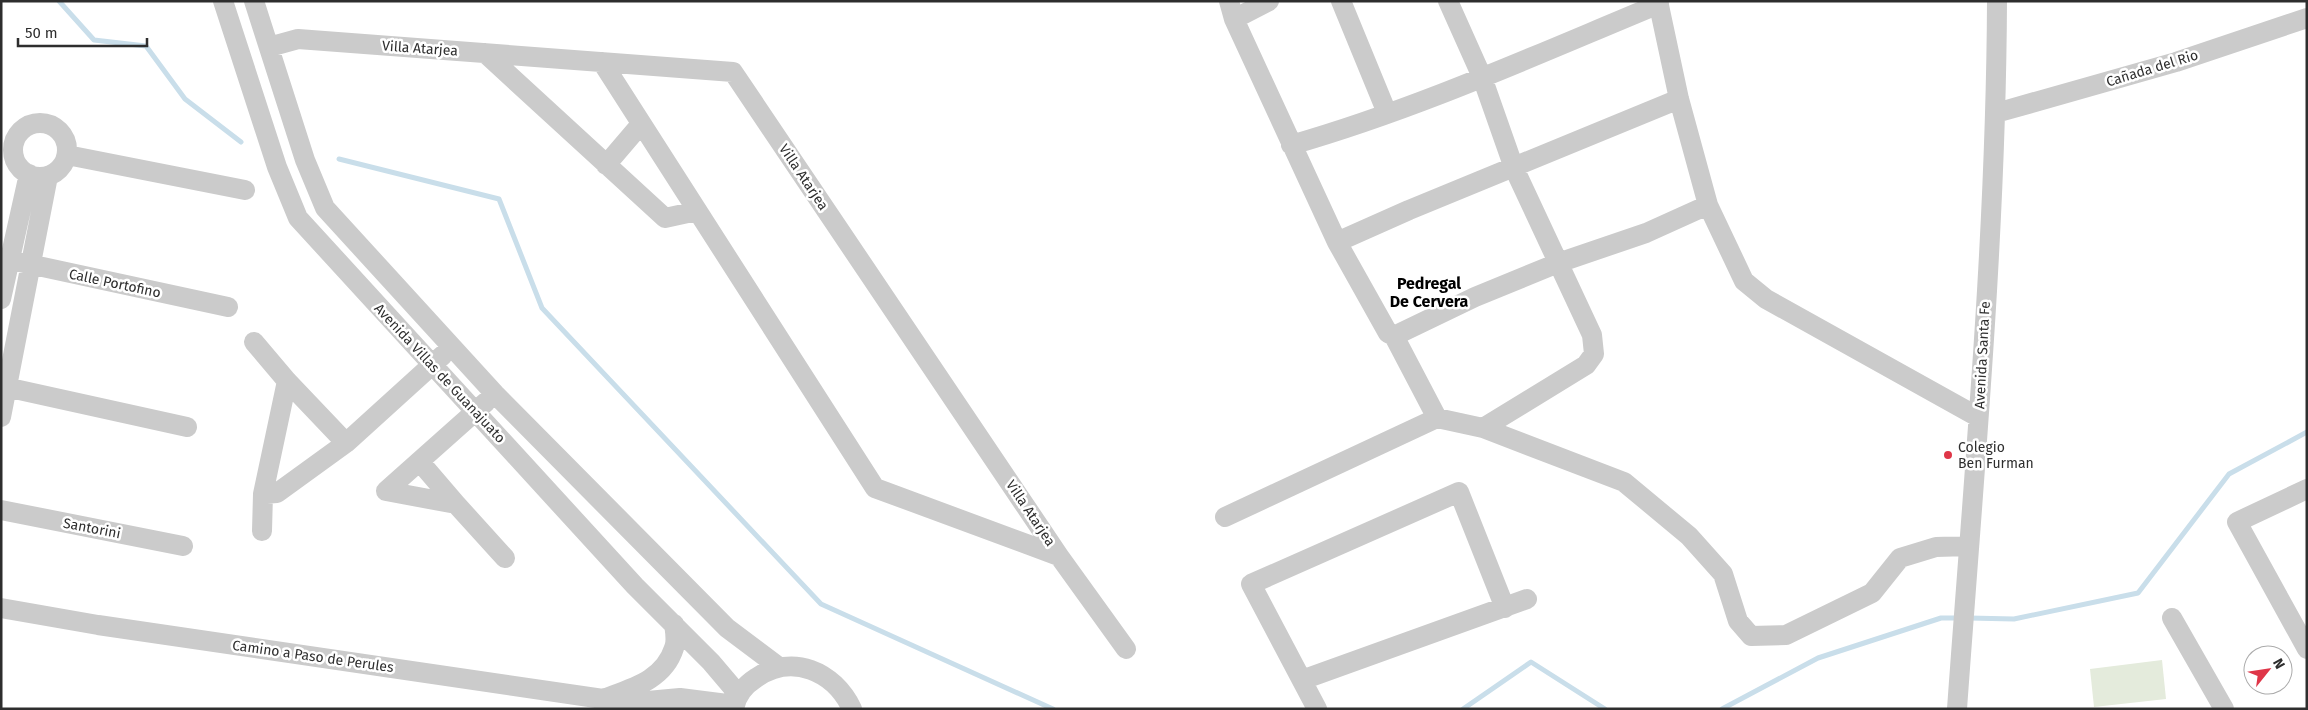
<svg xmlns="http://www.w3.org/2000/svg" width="2308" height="710" viewBox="0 0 2308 710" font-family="'Fira Sans',sans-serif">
	<rect width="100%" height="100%" fill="#fff"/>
	<path fill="#e4ebdc" d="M2162,660l4,39 -72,8 -4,-38z"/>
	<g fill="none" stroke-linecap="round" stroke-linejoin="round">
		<path stroke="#c9deea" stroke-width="5" d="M59,1l35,39 52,6 39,53 56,43
			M339,159l160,40 43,109 279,296 232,105
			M1969,618l45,1 124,-26 91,-119 78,-42
			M1463,709l68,-47 74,47
			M1722,709l96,-51 123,-40h19"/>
		<path stroke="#cbcbcb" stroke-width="20" d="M223,1l54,166 21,51 337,368 76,76 28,33
			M254,1l51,159 20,48 170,186 232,234 52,39
			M1229,1l5,18 103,223 51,91 6,3 43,82
			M1341,1l46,112
			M1658,1l21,98 29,106 36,76 22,18 212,118
			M1234,19l35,-18
			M269,47l29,-8 435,33 326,484 -184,-68 -273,-426
			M485,53l180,165 32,-7
			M1996,113l180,-51 131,-44
			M13 150a27 27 0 1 1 54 0a27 27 0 1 1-54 0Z
			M1291,145c126,-36 247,-91 368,-141
			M67,155l178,35
			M606,165l35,-41
			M1337,242l72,-32 270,-111
			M1,258l227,49
			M1,299l28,-125
			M1394,336l81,-39 83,-34 88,-30 62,-28
			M254,342l33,39 59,62
			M287,381l-24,113 14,-1 69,-50 97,-88
			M1,386l186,41
			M486,402l-100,89 70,13 49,54
			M1,417l47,-241
			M1483,428l141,54 65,54 34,38 15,47 13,15 35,-1 86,-42 28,-35 36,-11 33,-1
			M420,462l36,42
			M2307,489l-70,33 70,127
			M1,510l182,36
			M1225,517l212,-99 46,10 103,-63 8,-11 -2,-19 -78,-167 -32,-91 -34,-76
			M262,531l1,-37
			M1059,556l67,93
			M1,608l97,17 505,74 23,4 13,6
			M2172,618l52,91
			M1302,680l225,-81
			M603,699c29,-11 61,-19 71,-51 3,-7 1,-17 0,-24
			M626,703l54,-5 55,7
			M734,709c2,-13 11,-24 22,-31 36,-25 78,-7 96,31
			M1317,709l-66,-125 208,-92 46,116
			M1957,709c17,-236 39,-472 40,-708"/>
	</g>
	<circle fill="#df3648" stroke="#fff" stroke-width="2" cx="1948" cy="455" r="5"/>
	<g text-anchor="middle" stroke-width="5" stroke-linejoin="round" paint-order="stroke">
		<g font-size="14" fill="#2e2e2e" stroke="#fff">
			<text transform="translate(420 48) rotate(4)" y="5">Villa Atarjea</text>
			<text transform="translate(2152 68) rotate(-17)" y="5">Cañada del Rio</text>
			<text transform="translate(804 177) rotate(56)" y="5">Villa Atarjea</text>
			<text transform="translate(115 283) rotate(12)" y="5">Calle Portofino</text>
			<text transform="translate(1982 355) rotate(-87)" y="5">Avenida Santa Fe</text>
			<text transform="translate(440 373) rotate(47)" y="5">Avenida Villas de Guanajuato</text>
			<text transform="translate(1031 513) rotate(56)" y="5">Villa Atarjea</text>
			<text transform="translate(92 528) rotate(11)" y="5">Santorini</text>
			<text transform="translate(313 656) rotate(8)" y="5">Camino a Paso de Perules</text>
		</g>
		<g font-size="14" fill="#2e2e2e" stroke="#fff" text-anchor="start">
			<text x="1958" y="452">Colegio<tspan x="1958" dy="16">Ben Furman</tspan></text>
		</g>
		<g font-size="16" font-weight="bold" fill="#000" stroke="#fff">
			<text x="1429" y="289">Pedregal<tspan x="1429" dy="18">De Cervera</tspan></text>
		</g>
	</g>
	<rect width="2308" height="710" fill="none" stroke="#2e2e2e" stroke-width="5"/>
	<g transform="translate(2268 670) rotate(60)"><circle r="24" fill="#ffffff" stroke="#ababab"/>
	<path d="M0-4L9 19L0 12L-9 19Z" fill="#df3648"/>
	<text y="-8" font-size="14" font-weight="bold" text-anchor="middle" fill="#2e2e2e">N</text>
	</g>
	<path d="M18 38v8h129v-8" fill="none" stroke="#2e2e2e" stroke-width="2.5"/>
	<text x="25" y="38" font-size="15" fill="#2e2e2e" stroke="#ffffff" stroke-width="4" paint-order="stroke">50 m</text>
</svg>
